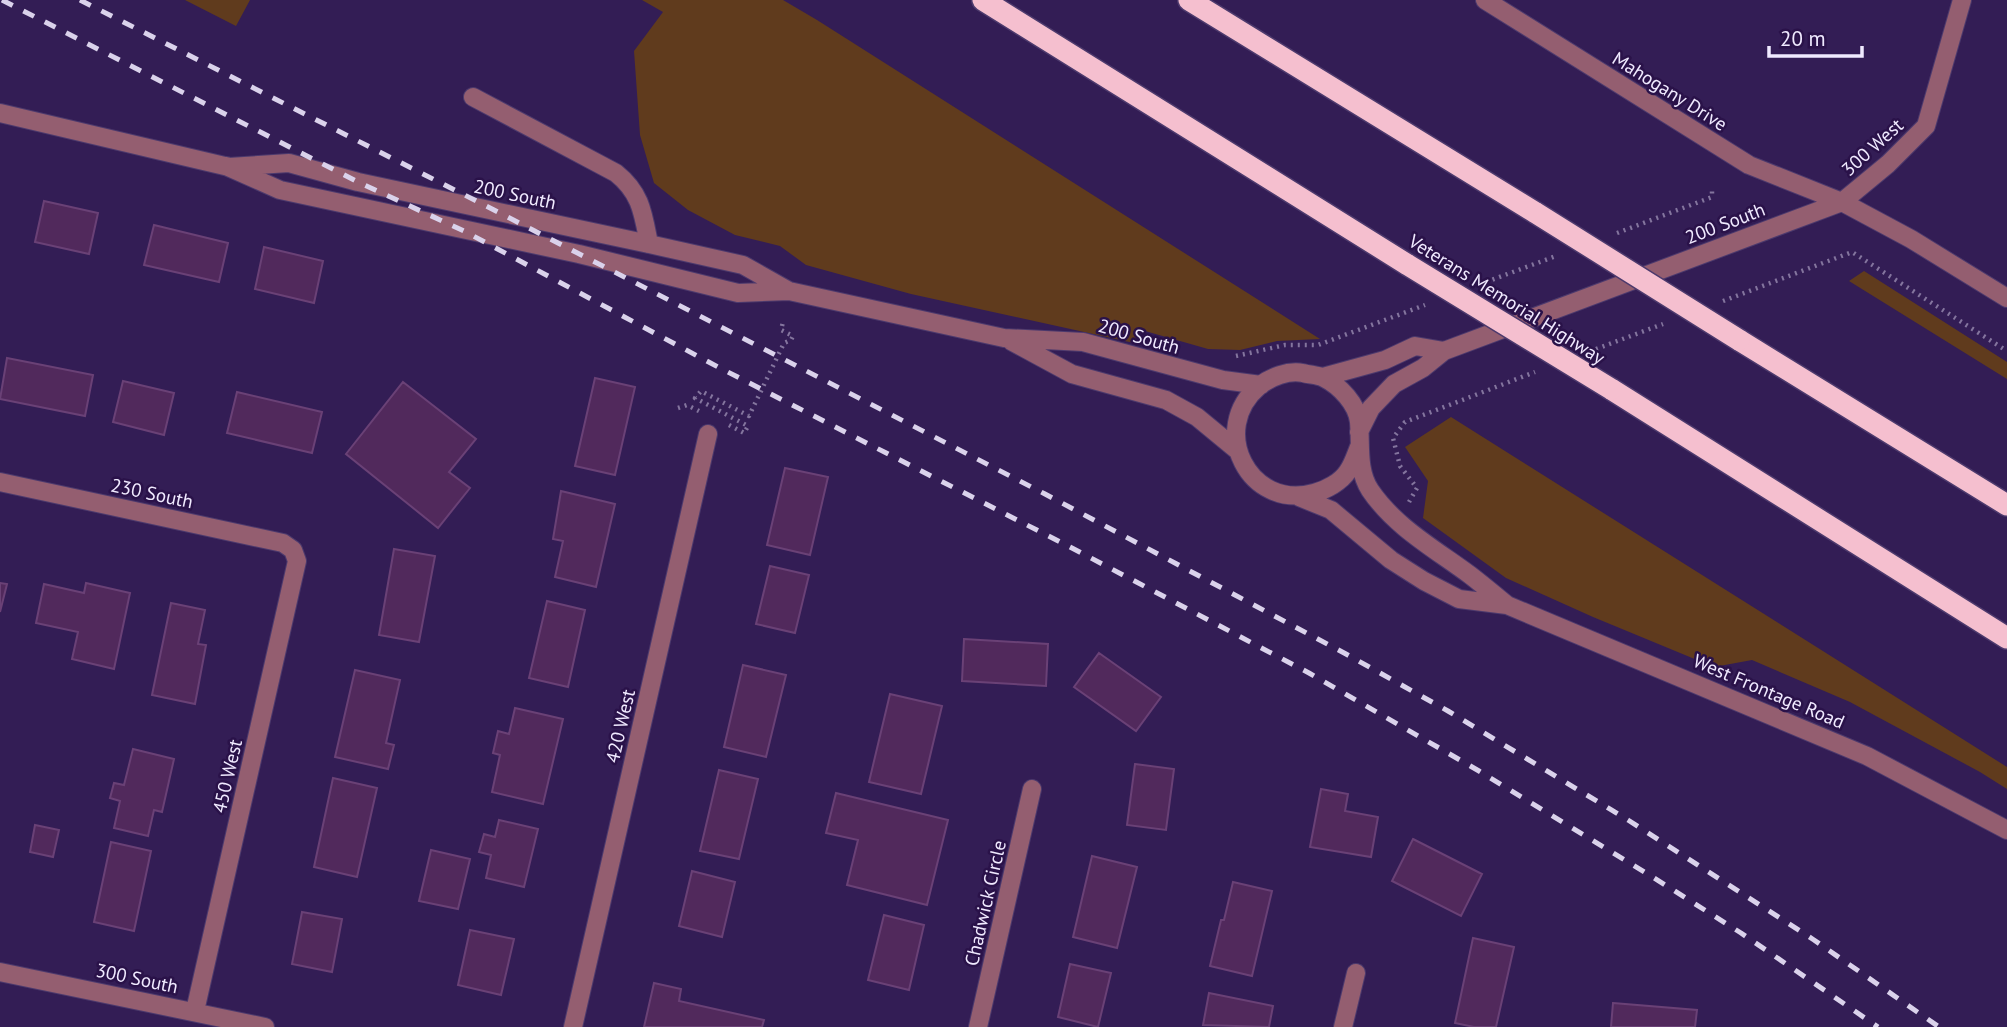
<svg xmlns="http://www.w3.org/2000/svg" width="2007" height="1027" viewBox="0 0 2007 1027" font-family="'PT Sans',sans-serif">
	<rect width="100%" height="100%" fill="#331d55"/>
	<path fill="#603b1d" d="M185,0h65l-14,26z
		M642,0h141l34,20 503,319 -43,2 -37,9 -32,-1 -63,-18 -11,12 -223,-49 -105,-29 -26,-19 -45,-11 -47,-25 -34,-27 -14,-48 -6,-84 29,-39z
		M1864,271l143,91v17l-158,-98z
		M1451,417l556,350v22l-27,-17 -130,-70 -98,-42 -38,7 -121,-50 -87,-39 -83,-60 5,-37 -23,-34z"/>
	<path fill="#51295c" stroke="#6a4176" stroke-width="2" d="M44,201l54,12 -9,41 -54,-12z
		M154,225l74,18 -9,39 -75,-17z
		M264,247l59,14 -9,42 -59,-14z
		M7,358l86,17 -8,41 -85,-17z
		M595,378l40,9 -20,88 -40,-9z
		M123,381l51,12 -10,42 -51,-13z
		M403,382l73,57 -27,33 21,16 -32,40 -92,-74z
		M237,392l85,20 -10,41 -85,-20z
		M785,468l43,9 -18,78 -43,-10z
		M561,491l54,13 -19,83 -41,-10 8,-36 -10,-2z
		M394,549l41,7 -16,86 -40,-7z
		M770,566l39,9 -14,58 -39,-9z
		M0,583l7,1 -7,28z
		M86,583l44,10 -16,76 -42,-10 6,-27 -42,-9 8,-39 40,9z
		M547,601l38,9 -17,77 -39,-9z
		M171,603l34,7 -7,34 8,1 -11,59 -43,-9z
		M964,639l84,5 -2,42 -84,-5z
		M1099,653l62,44 -25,34 -62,-44z
		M743,665l43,10 -20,82 -42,-10z
		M355,670l45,10 -14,63 8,2 -6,24 -53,-12z
		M890,694l52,12 -21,88 -52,-12z
		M515,708l48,11 -20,85 -51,-12 8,-37 -7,-2 5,-22 11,3z
		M133,749l41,10 -12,53 -8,-2 -6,26 -34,-8 6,-27 -10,-3 4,-15 10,2z
		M1135,764l39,5 -8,61 -39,-5z
		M719,770l39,9 -19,80 -39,-8z
		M333,778l44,10 -20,89 -43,-10z
		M1321,789l27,5 -3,17 33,6 -7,40 -61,-10z
		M836,793l112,27 -21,85 -80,-20 11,-45 -32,-7z
		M499,820l39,9 -14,58 -38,-9 5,-23 -12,-3 5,-18 11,3z
		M35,825l24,5 -6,27 -23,-5z
		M1413,839l69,35 -21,42 -69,-35z
		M111,842l40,9 -17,80 -40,-9z
		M431,850l39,9 -12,50 -39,-8z
		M1092,856l45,11 -20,81 -44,-11z
		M692,871l43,11 -13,55 -43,-11z
		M1233,882l39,9 -20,85 -42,-10 11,-46h3z
		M302,912l40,7 -10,53 -40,-8z
		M884,915l40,10 -15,65 -41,-10z
		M470,930l44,9 -13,56 -43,-10z
		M1473,938l41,9 -18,80h-22l-19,-4z
		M1070,964l41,9 -13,54 -40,-10z
		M654,983l27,6 -2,12 85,19 -2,7h-118z
		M1209,993l64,13 -4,21 -66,-2z
		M1613,1003l84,7 -2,17h-84z"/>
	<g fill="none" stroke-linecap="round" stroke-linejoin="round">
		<g stroke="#4d3a6d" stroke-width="20">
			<path id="minor" d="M1485,0l264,165 93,37 69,37 96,59
				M473,97l143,76c25,20 27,40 33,71
				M0,113l229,54 60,-4 69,19 291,62 94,21 46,26
				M226,166l54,24 299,64 159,39 51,-2 215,47 79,4 140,38 38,5
				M1011,341l61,33 94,26 31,17 40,33
				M1323,377l62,-17 30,-14 29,5
				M1359,432l12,-24 23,-24 29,-16 21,-17 398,-149 46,-38 38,-38 36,-126
				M1359,447c-3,7 -6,17 -11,24 -7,11 -22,19 -34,22 -65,18 -106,-64 -55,-107 12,-9 29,-16 44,-13 7,2 15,2 21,5 16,8 33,26 35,44 2,23 -2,48 11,68 25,37 65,59 100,85 13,10 25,20 37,30l360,151 140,74
				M0,482l283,61 10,7 4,11 -102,450
				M1299,497l32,13 60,50 33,21 35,18 48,6
				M0,972l265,55
				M573,1027l135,-593
				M978,1027l54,-238
				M1343,1027l13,-54"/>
		</g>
		<g stroke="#4d3a6d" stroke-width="24">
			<path id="highway" d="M983,0l425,265
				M1189,0l347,213
				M1739,340l268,165
				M1611,389l396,249"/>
		</g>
		<path stroke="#84759e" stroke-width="4.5" stroke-dasharray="2 5" stroke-linecap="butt" d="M1617,233l95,-36v-10
			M1486,282l70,-26
			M1723,301l129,-49 155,99
			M1596,349l67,-25
			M1236,356l49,-11h33l107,-40
			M678,408l9,-3 12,6
			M729,425l15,8 4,-7 -53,-28 6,-7 48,25 35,-73 7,-3 2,-4 -12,-6 2,-8
			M1409,502l8,-14 -17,-22 -7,-28 12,-16 130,-50"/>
		<use href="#minor" stroke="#945e70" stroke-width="18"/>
		<use href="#highway" stroke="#f5bfcf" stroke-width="21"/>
		<path stroke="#dad2eb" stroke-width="5" stroke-dasharray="12 12" stroke-linecap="butt" d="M2,0l356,182 106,49 254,136 352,180 239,126 170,98 172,105 90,57 137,94
			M80,0l420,213 545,281 301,160 102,57 180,109 186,120 125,87"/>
		<g stroke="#4d3a6d" stroke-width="24" stroke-linecap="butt">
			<path id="highway-bridge" d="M1536,213l203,127
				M1408,265l203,124"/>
		</g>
		<use href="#highway-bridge" stroke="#f5bfcf" stroke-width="21"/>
	</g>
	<g text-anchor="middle" stroke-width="5" stroke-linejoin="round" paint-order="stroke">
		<g font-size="19" fill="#f0eaff" stroke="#2a1249">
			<text transform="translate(1670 91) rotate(32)" y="7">Mahogany Drive</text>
			<text transform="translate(1872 147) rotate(-42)" y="7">300 West</text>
			<text transform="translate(515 194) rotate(12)" y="7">200 South</text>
			<text transform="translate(1725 223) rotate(-21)" y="7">200 South</text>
			<text transform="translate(1507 299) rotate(32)" y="7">Veterans Memorial Highway</text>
			<text transform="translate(1139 336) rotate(16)" y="7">200 South</text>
			<text transform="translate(152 493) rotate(12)" y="7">230 South</text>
			<text transform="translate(1769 691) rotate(23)" y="7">West Frontage Road</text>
			<text transform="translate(620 726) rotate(-77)" y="7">420 West</text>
			<text transform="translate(227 776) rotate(-77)" y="7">450 West</text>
			<text transform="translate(985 903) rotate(-77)" y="7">Chadwick Circle</text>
			<text transform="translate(137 978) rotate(12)" y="7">300 South</text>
		</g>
	</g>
	<path d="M1769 46v10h93v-10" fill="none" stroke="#f0eaff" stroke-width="3.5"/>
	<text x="1780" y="46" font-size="21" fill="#f0eaff" stroke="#2a1249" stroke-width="5" paint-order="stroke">20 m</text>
</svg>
